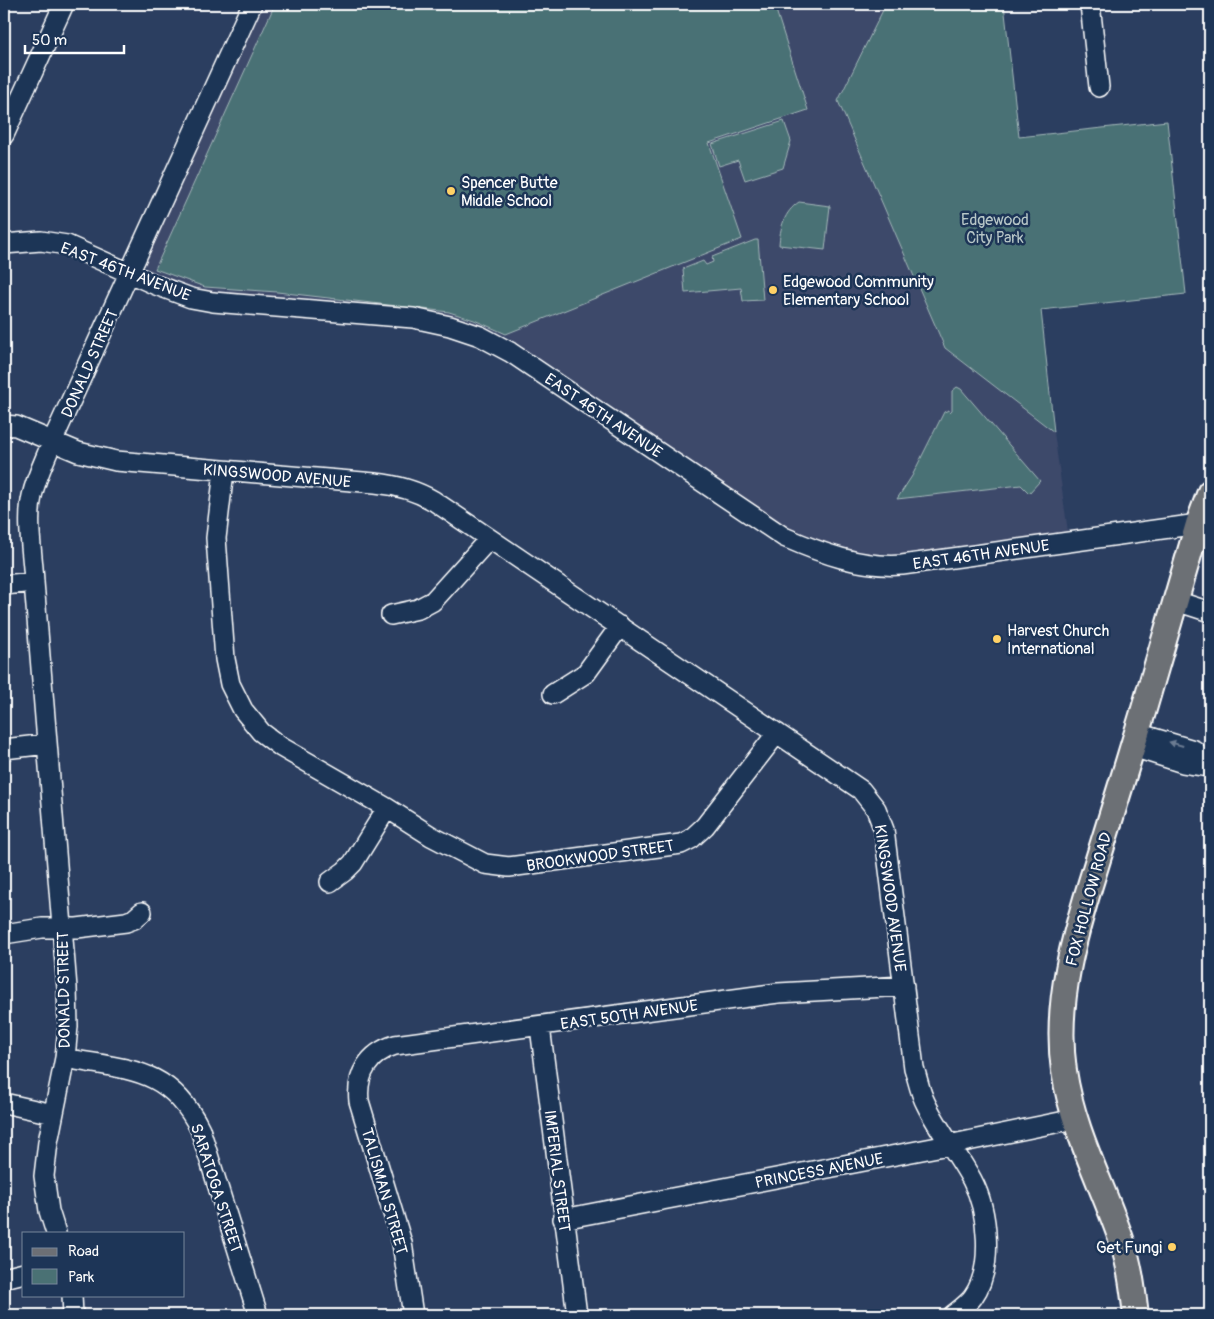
<svg xmlns="http://www.w3.org/2000/svg" width="1214" height="1319" viewBox="0 0 1214 1319" font-family="Pangolin,sans-serif">
	<rect width="100%" height="100%" fill="#2b3e60"/>
	<filter id="ink" filterUnits="userSpaceOnUse"><feTurbulence type="fractalNoise" baseFrequency=".02" numOctaves="2"/><feDisplacementMap in="SourceGraphic" scale="10" xChannelSelector="R" yChannelSelector="G"/><feConvolveMatrix kernelMatrix="1 2 1 2 8 2 1 2 1" color-interpolation-filters="sRGB"/></filter>
	<g filter="url(#ink)">
		<path fill="#3c486a" d="M262,4h624l-48,97 107,247 109,84 14,100 -153,23 -46,-2 -34,-7 -43,-16 -284,-193 -33,-14 -26,-8 -29,-5 -210,-18 -60,-19 -5,-7 1,-8z"/>
		<path fill="#4a7174" stroke="#a4b8ba" d="M275,4h499l34,106 -99,33 33,96 -236,95 -32,-14 -25,-8 -172,-20 -72,-5 -50,-18z
			M886,4h118l15,133 148,-16 19,173 -145,16 13,122 -109,-84 -107,-247z
			M784,121l7,20 -8,27 -38,12 -7,-20 -19,6 -7,-22z
			M799,202l31,4 -5,44 -46,-5c1,-17 5,-33 20,-43z
			M755,240h3l5,60 -20,1 -2,-13 -56,5 -2,-24 20,-8 3,4 7,-3 -1,-5z
			M957,387l4,2 79,92 -11,12 -8,-8 -124,14 15,-23 32,-64 5,-2 1,3 2,-2v-20z"/>
		<g fill="none" stroke-linecap="round" stroke-linejoin="round">
			<g stroke="#fff" stroke-width="22">
				<path id="minor" d="M1090,4l9,83
					M4,135l60,-131
					M4,244l37,-3 26,4 89,40 35,13 22,4 200,16 37,8 30,10 30,16 274,185c37,16 77,31 118,28l296,-41
					M4,425l12,1 62,26 38,9 259,22c22,2 40,7 59,18l427,289 15,19 8,21 30,238c4,12 6,25 12,36 13,27 32,50 46,76 16,30 22,88 1,117 -5,7 -14,13 -20,18
					M224,471l-8,67 9,121 5,25 13,26 18,22 20,15 106,61 44,28 54,28 24,3 172,-23 10,-5 14,-13 72,-93
					M4,585l30,-3
					M1176,601l34,11
					M391,615l27,-6 15,-8 56,-62
					M553,694l33,-21 34,-47
					M1137,733l57,17 16,15
					M1133,747l50,16 27,4
					M4,749l43,-5
					M330,882l15,-11 8,-8 34,-55
					M4,934l38,-6h35l49,-6 8,-3 8,-7
					M540,1027l37,288
					M65,1058c61,12 104,8 135,71l58,186
					M4,1103l49,11
					M563,1219l385,-74 127,-26
					M56,1233l-7,-22 -5,-35 4,-34 17,-84 3,-32 -1,-38 -33,-406c-1,-26 -8,-60 -2,-86 4,-19 13,-36 20,-54l200,-438
					M4,1278l20,-5
					M72,1295l1,20
					M413,1315l-11,-72 -43,-142c-3,-27 10,-48 36,-56l383,-52 126,-7"/>
			</g>
			<g stroke="#fff" stroke-width="28">
				<path id="major" d="M1136,1315c-3,-24 -6,-50 -14,-73 -19,-57 -49,-110 -58,-171 -10,-69 11,-138 31,-202 11,-36 22,-71 33,-107 24,-79 47,-158 70,-238l12,-32"/>
			</g>
			<use href="#minor" stroke="#1d3557" stroke-width="19"/>
			<use href="#major" stroke="#6c6f75" stroke-width="24"/>
		</g>
		<defs><path id="oneway-solid" d="M-6-.8H1V-3.2L6.5 0L1 3.2V.8H-6Z" transform="scale(1.25)"/></defs>
		<use fill="#6c7c92" href="#oneway-solid" transform="translate(1176 744) rotate(-164)"/>
	</g>
	<g fill="#ffd166" stroke="#1d3557" stroke-width="2">
		<circle cx="451" cy="191" r="5"/>
		<circle cx="773" cy="290" r="5"/>
		<circle cx="997" cy="639" r="5"/>
		<circle cx="1172" cy="1247" r="5"/>
	</g>
	<g text-anchor="middle" stroke-width="5" stroke-linejoin="round" paint-order="stroke">
		<g font-size="16" fill="#fff" stroke="#1d3557" text-anchor="start">
			<text x="461" y="188">Spencer Butte<tspan x="461" dy="18">Middle School</tspan></text>
			<text x="783" y="287">Edgewood Community<tspan x="783" dy="18">Elementary School</tspan></text>
			<text x="1007" y="636">Harvest Church<tspan x="1007" dy="18">International</tspan></text>
			<text x="1162" y="1253" text-anchor="end">Get Fungi</text>
		</g>
		<g font-size="16" fill="#b7c6c7" stroke="#1d3557">
			<text x="995" y="225">Edgewood<tspan x="995" dy="18">City Park</tspan></text>
		</g>
		<g font-size="16" fill="#fff" stroke="#1d3557">
			<text transform="translate(126 271) rotate(21)" y="6">EAST 46TH AVENUE</text>
			<text transform="translate(89 363) rotate(-66)" y="6">DONALD STREET</text>
			<text transform="translate(604 415) rotate(34)" y="6">EAST 46TH AVENUE</text>
			<text transform="translate(277 475) rotate(5)" y="6">KINGSWOOD AVENUE</text>
			<text transform="translate(981 554) rotate(-8)" y="6">EAST 46TH AVENUE</text>
			<text transform="translate(600 855) rotate(-8)" y="6">BROOKWOOD STREET</text>
			<text transform="translate(891 898) rotate(82)" y="6">KINGSWOOD AVENUE</text>
			<text transform="translate(1088 899) rotate(-75)" y="6">FOX HOLLOW ROAD</text>
			<text transform="translate(63 990) rotate(-91)" y="6">DONALD STREET</text>
			<text transform="translate(629 1014) rotate(-8)" y="6">EAST 50TH AVENUE</text>
			<text transform="translate(819 1170) rotate(-11)" y="6">PRINCESS AVENUE</text>
			<text transform="translate(558 1171) rotate(83)" y="6">IMPERIAL STREET</text>
			<text transform="translate(217 1188) rotate(72)" y="6">SARATOGA STREET</text>
			<text transform="translate(385 1191) rotate(74)" y="6">TALISMAN STREET</text>
		</g>
	</g>
	<rect width="1214" height="1319" fill="none" stroke="#1d3557" stroke-width="20"/>
	<rect x="10" y="10" width="1194" height="1299" fill="none" stroke="#fff" stroke-width="2" filter="url(#ink)"/>
	<rect x="22" y="1232" width="162" height="65" fill="#1d3557" stroke="#77869a"/>
	<rect x="32" y="1248" width="25" height="8" fill="#6c6f75" stroke="#77869a"/>
	<text x="68" y="1256" font-size="15" fill="#ffffff">Road</text>
	<rect x="32" y="1269" width="25" height="15" fill="#4a7174" stroke="#77869a"/>
	<text x="68" y="1282" font-size="15" fill="#ffffff">Park</text>
	<path d="M25 45v8h99v-8" fill="none" stroke="#ffffff" stroke-width="2.5"/>
	<text x="32" y="45" font-size="15" fill="#ffffff" stroke="#1d3557" stroke-width="4" paint-order="stroke">50 m</text>
</svg>
